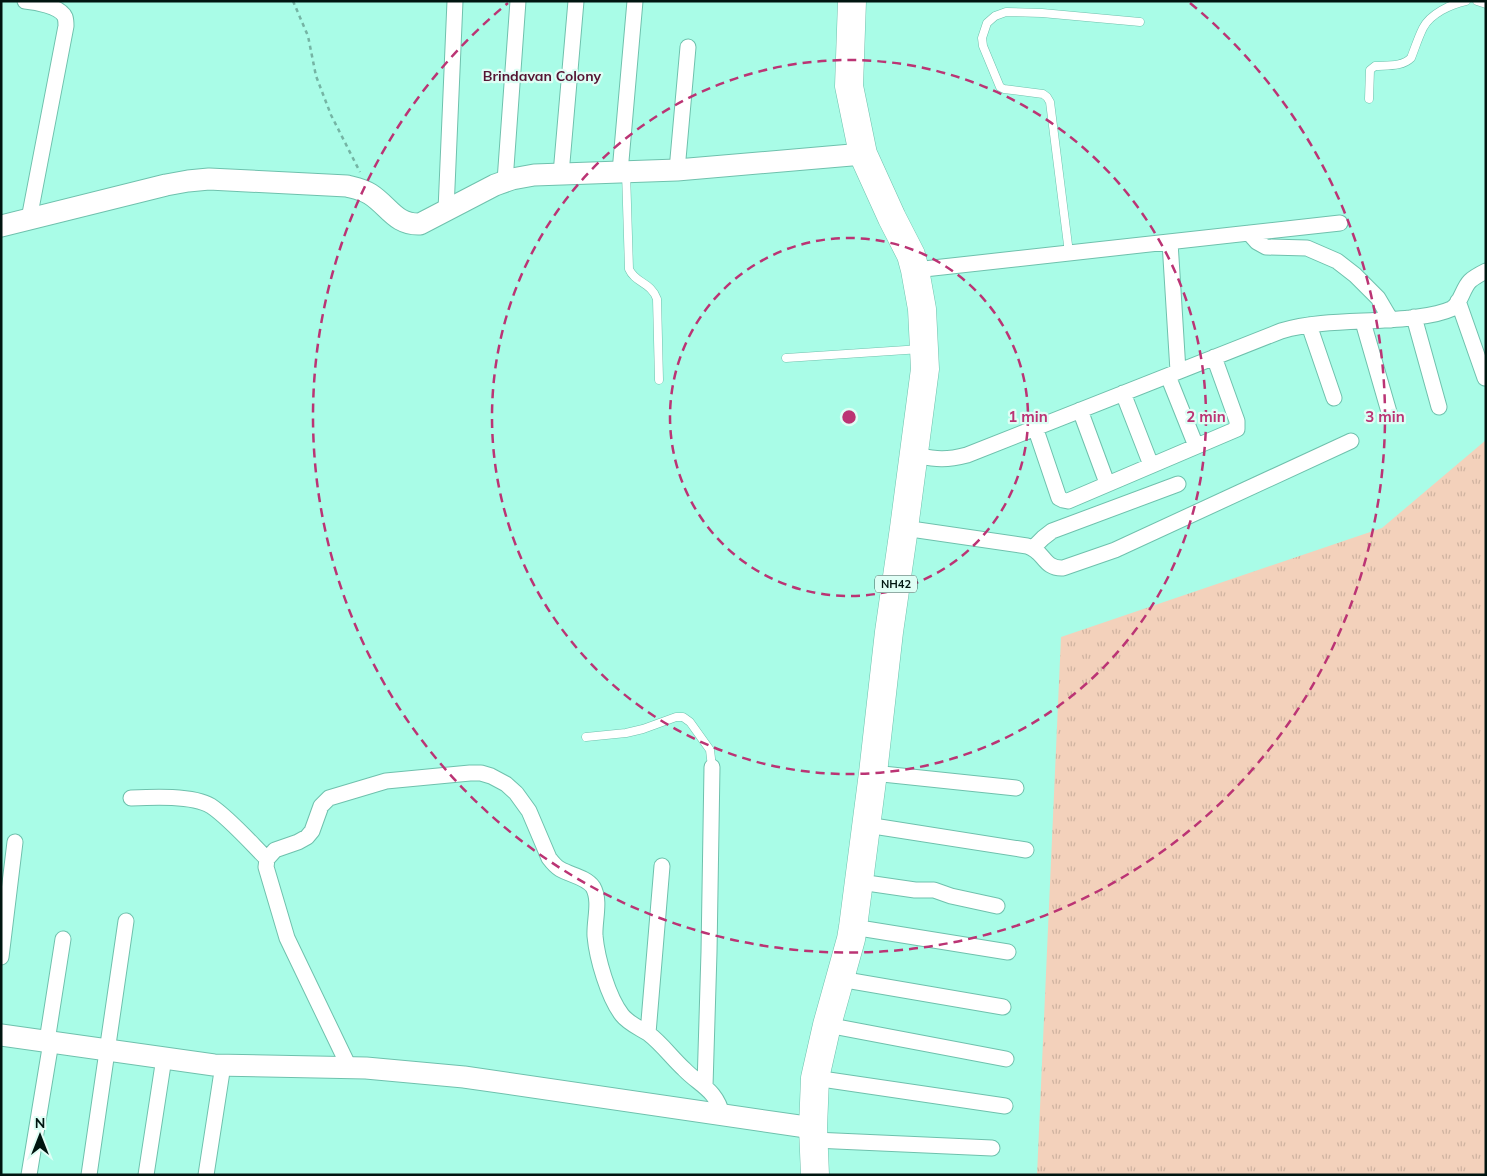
<svg xmlns="http://www.w3.org/2000/svg" width="1487" height="1176" viewBox="0 0 1487 1176" font-family="Mulish,sans-serif">
	<defs>
		<pattern id="grass-tufts" width="24" height="20" patternUnits="userSpaceOnUse" patternTransform="scale(1.25)"><rect width="24" height="20" fill="#f3d1bb"/><path d="M3 7l-1-3M5 7V3M7 7l1-3M15 17l-1-3M17 17v-4M19 17l1-3" fill="none" stroke="#cfb3a0"/></pattern>
	</defs>
	<rect width="100%" height="100%" fill="#a9fce7"/>
	<path fill="url(#grass-tufts)" d="M1486,440v735h-449l24,-538 321,-109z"/>
	<g fill="none" stroke-linecap="round" stroke-linejoin="round">
		<g stroke="#6fc1ad" stroke-width="9">
			<path id="lane" d="M1477,1l9,3
				M1369,99l1,-29 5,-4c12,-1 27,1 36,-8 4,-10 7,-20 12,-30 7,-14 28,-24 43,-27
				M626,172l3,97c6,14 22,13 28,30l2,81
				M1069,253l-19,-151 -3,-5 -4,-3 -39,-5 -4,-2 -17,-41 -1,-8 5,-15 8,-7 11,-4 36,1 98,9
				M786,358l135,-9
				M586,737l40,-4 17,-4 33,-12h7l7,5 20,28 2,17"/>
		</g>
		<g stroke="#6fc1ad" stroke-width="17">
			<path id="street" d="M25,1c10,1 35,5 40,16 1,3 1,6 1,9l-37,193
				M677,170l11,-123
				M620,172l15,-171
				M561,174l15,-173
				M505,181l13,-180
				M446,210l9,-209
				M1249,233l8,9 9,5 41,1 30,13 18,14 23,23 13,22
				M1170,242l8,129
				M915,270l425,-47
				M1458,301l27,77
				M1414,317l25,90
				M1363,322l26,90
				M1309,325l25,73
				M1168,376l28,70
				M1123,393l28,72
				M1080,410l27,73
				M1035,427l24,71 4,2 5,1 169,-72v-8l-23,-64
				M914,455c22,4 30,6 53,0l314,-124c41,-12 86,-8 129,-13 13,-2 28,-3 41,-9 10,-5 11,-20 19,-28 4,-4 10,-7 16,-10
				M904,528l123,18c18,5 16,23 36,22l52,-18 236,-109
				M1033,548l10,-10 9,-7 126,-47
				M873,773l143,15
				M131,798c21,-1 62,-3 80,8 18,12 40,37 56,53
				M867,825l159,25
				M860,882l55,8h19l17,6 46,10
				M853,927l155,25
				M1,957l14,-115
				M840,979l163,28
				M827,1025l179,34
				M648,1033l14,-167
				M47,1041l16,-102
				M349,1067l-62,-129 -21,-71 1,-8 8,-9 23,-8 9,-5 5,-6 9,-25 8,-8 57,-17 84,-8h11l10,3 15,8 10,9 13,18 20,47c3,4 6,8 11,11 10,6 26,8 33,18 8,14 1,34 2,49 2,22 13,61 27,79 7,9 18,13 27,19 13,10 23,24 35,35 15,16 33,21 38,46
				M815,1078l190,28
				M705,1086l4,-134 3,-185
				M814,1140l178,8
				M29,1175l22,-133
				M89,1175l37,-254
				M146,1175l18,-117
				M206,1175l17,-110"/>
		</g>
		<g stroke="#6fc1ad" stroke-width="23">
			<path id="secondary" d="M1,226l165,-41 22,-4 21,-2 138,7c8,2 15,3 23,8 19,12 25,31 50,30l75,-39 17,-6 22,-4 143,-5 186,-16
				M1,1035l213,30 152,3 98,9 349,51"/>
		</g>
		<g stroke="#6fc1ad" stroke-width="29">
			<path id="highway" d="M815,1175l-2,-47 2,-50 12,-53 24,-86 2,-12 20,-154 16,-141 15,-104 21,-159 -3,-60 -7,-39 -4,-15 -19,-37 -29,-64 -14,-68 3,-85"/>
		</g>
		<path stroke="#75b4a4" stroke-width="2.5" stroke-dasharray="4 4" stroke-linecap="butt" d="M293,1l15,35 8,40 15,39 29,57"/>
		<use href="#lane" stroke="#fff" stroke-width="8"/>
		<use href="#street" stroke="#fff" stroke-width="15"/>
		<use href="#secondary" stroke="#fff" stroke-width="21"/>
		<use href="#highway" stroke="#fff" stroke-width="28"/>
	</g>
	<g fill="none" stroke="#bb3474" stroke-width="2.5" stroke-dasharray="9 6">
		<circle cx="849" cy="417" r="179"/>
		<circle cx="849" cy="417" r="357"/>
		<path d="M1190 3A536 536 0 1 1 508 3"/>
	</g>
	<g text-anchor="middle" stroke-width="4.5" stroke-linejoin="round" paint-order="stroke">
		<rect fill="#dffef5" stroke="#435b55" stroke-width="1" x="875" y="575.5" width="42" height="17" rx="4"/>
		<g font-size="11" font-weight="bold" fill="#001510">
			<text x="896" y="588">NH42</text>
		</g>
		<g font-size="14" font-weight="bold" fill="#551432" stroke="#dffef5">
			<text x="542" y="81">Brindavan Colony</text>
		</g>
	</g>
	<circle cx="849" cy="417" r="8" fill="#bb3474" stroke="#dffef5" stroke-width="2.5"/>
	<g font-size="15" text-anchor="middle" font-weight="bold" fill="#bb3474" stroke="#dffef5" stroke-width="4.5" stroke-linejoin="round" paint-order="stroke">
		<text x="1028" y="422">1 min</text>
		<text x="1206" y="422">2 min</text>
		<text x="1385" y="422">3 min</text>
	</g>
	<rect width="1487" height="1176" fill="none" stroke="#001510" stroke-width="5"/>
	<g transform="translate(40 1136)" stroke="#dffef5" stroke-width="4" paint-order="stroke">
	<path d="M0-4L9 19L0 12L-9 19Z" fill="#001510"/>
	<text y="-8" font-size="14" font-weight="bold" text-anchor="middle" fill="#001510">N</text>
	</g>
</svg>
